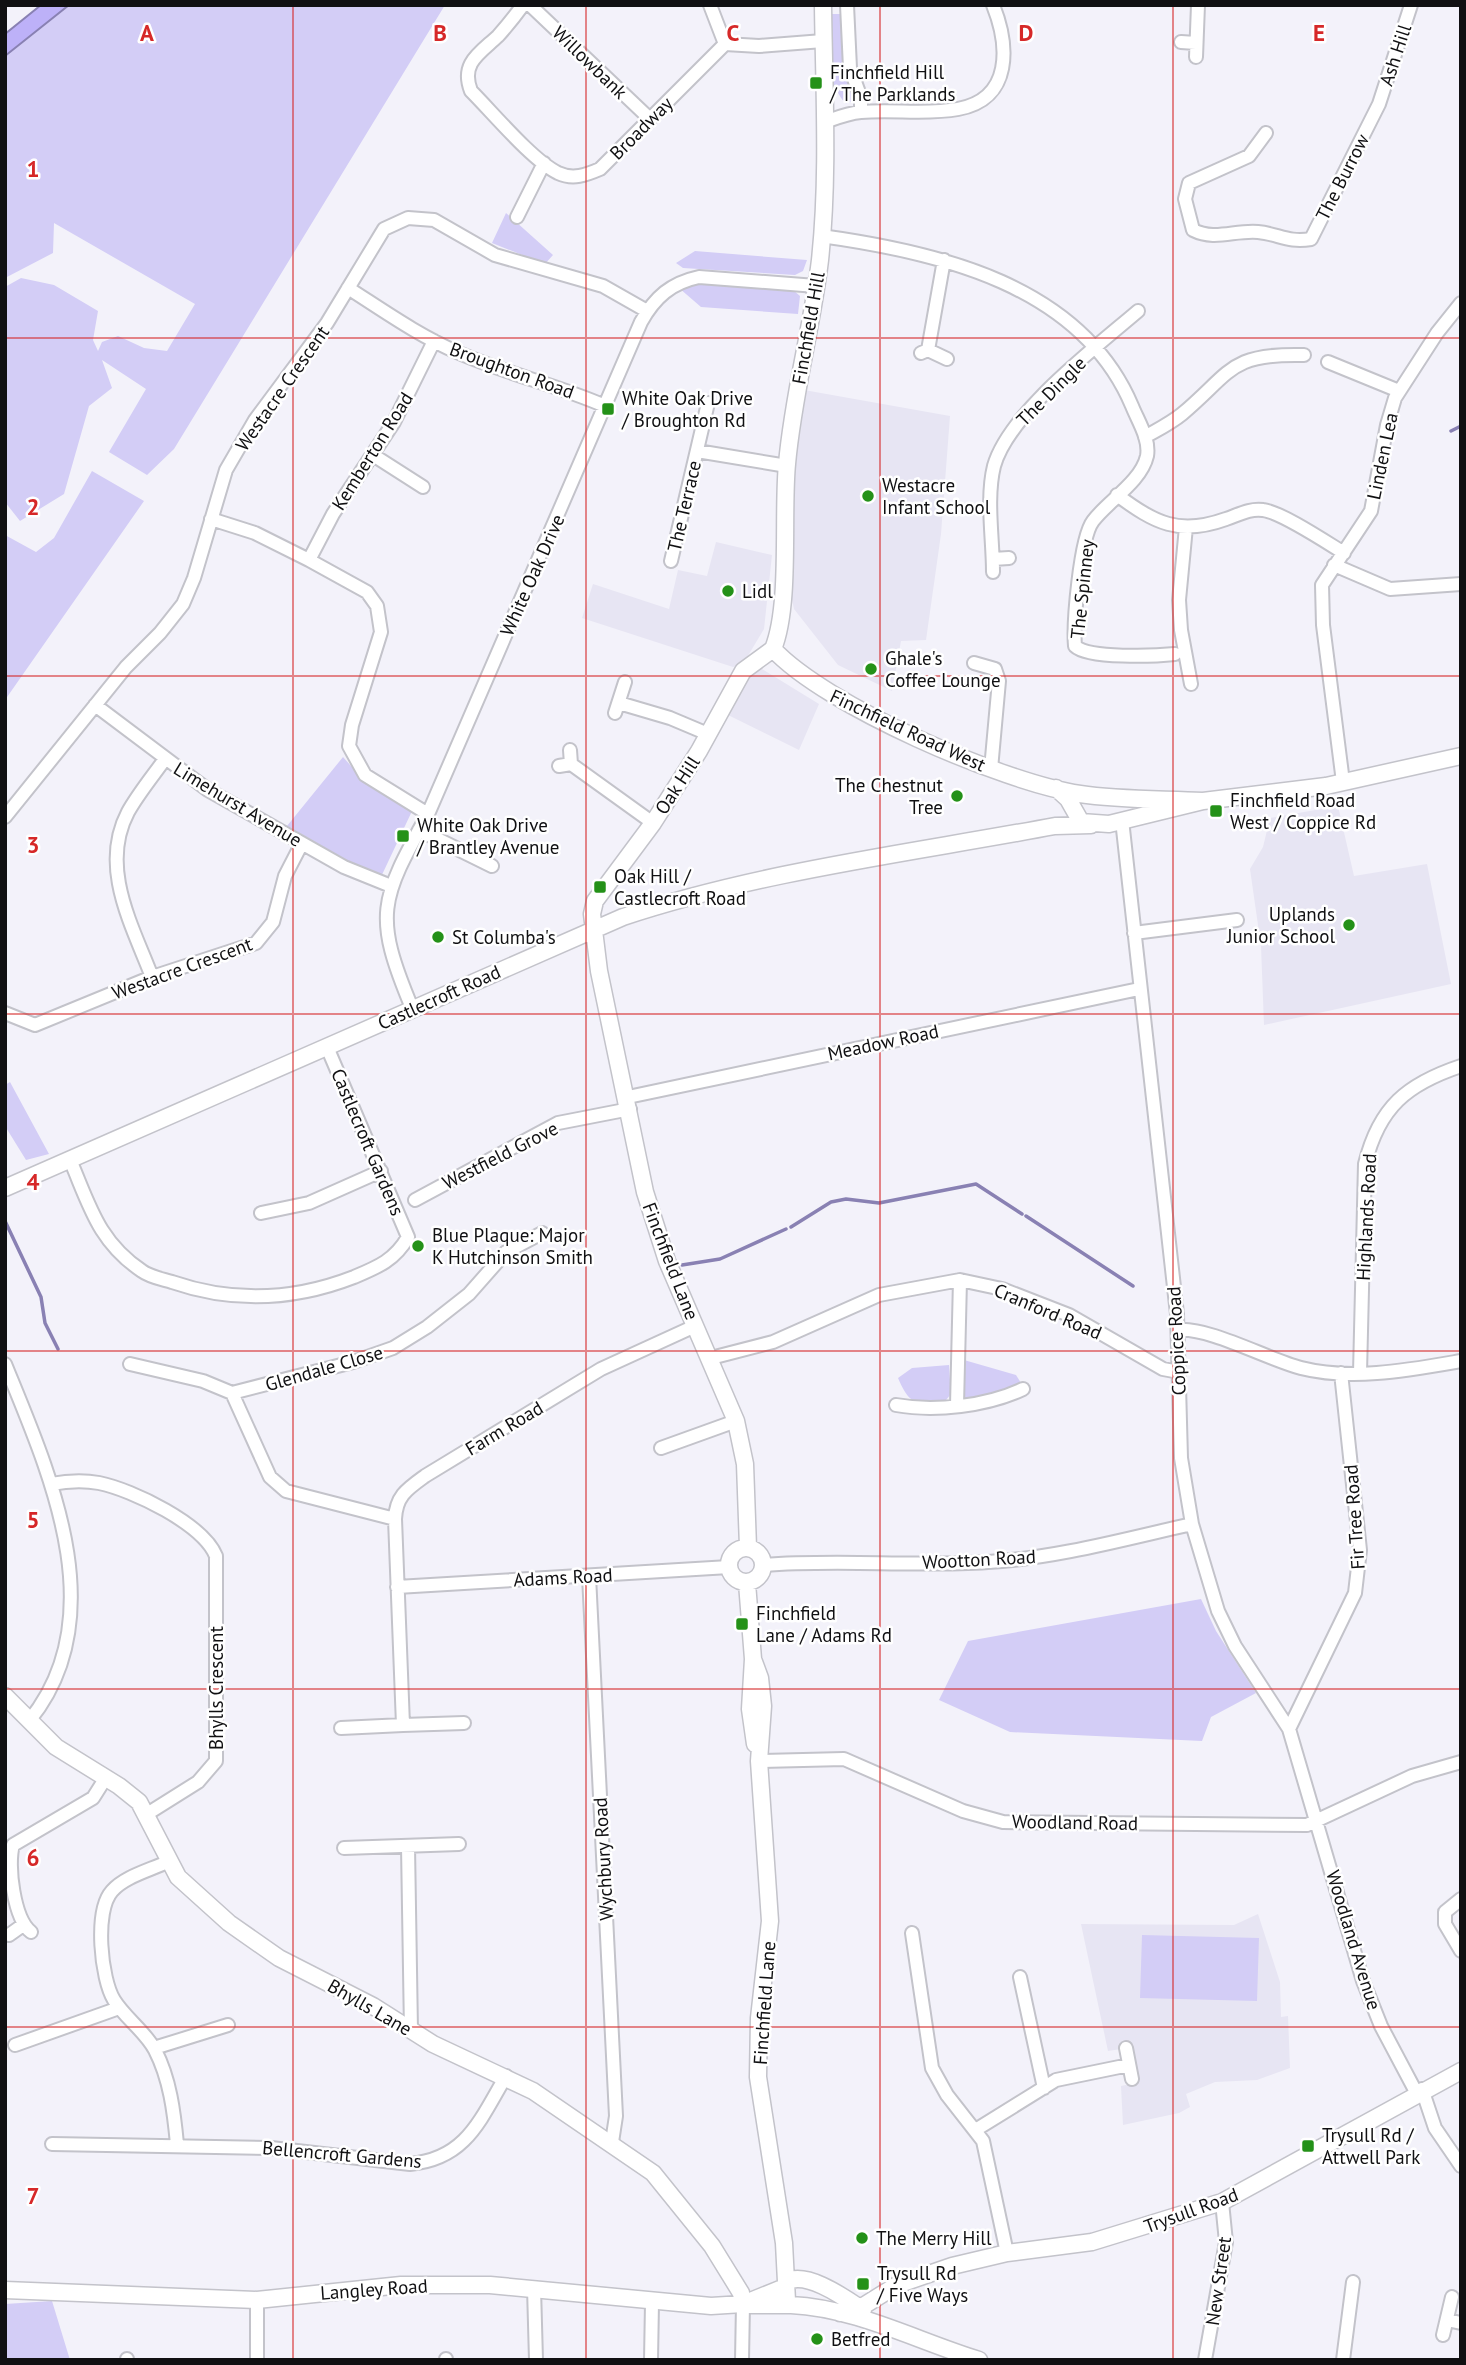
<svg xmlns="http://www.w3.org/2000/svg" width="1466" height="2365" viewBox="0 0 1466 2365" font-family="'PT Sans',sans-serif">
	<rect width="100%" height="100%" fill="#f3f2fa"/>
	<path fill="#e7e5f3" d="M804,390l146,26 -9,118 -15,106 -25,1 -9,50 -54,-26 -44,-56 -5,-24 3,-119z
		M716,542l56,13 -8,74 -21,35 -10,3 -151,-49 11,-34 76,25 9,-39 29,6z
		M757,666l62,38 -20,46 -71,-35 21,-40z
		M1338,806l16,70 73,-12 24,120 -187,41 -3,-79 -11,-77 13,-22 7,-29z
		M1258,1914l22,68 1,35 7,-1 2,52 -33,12 -42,2 -29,12 4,13 -11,6 -56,12 -2,-39 14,-3 -7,-35 -20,3 -27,-127 153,1z"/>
	<path fill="#d3cdf6" d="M69,5h376l-271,444 -27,26 -38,-23 37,-63 -44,-29 10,28 -23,18 -25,88 -44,27 -15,-19v-215l16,-9 33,7 44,26 -5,29 5,11 4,-9 16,-6 26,12 23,3 28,-47 -141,-81 -1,30 -48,25v-222z
		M829,14h14l4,62 7,24 -8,4c-22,-25 -17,-57 -17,-90z
		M506,213l47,42 -8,9 -53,-21z
		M695,251l112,9 -4,11 -8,4 -112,-7 -7,-5z
		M701,283l92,7 7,6 -2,18 -97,-7 -22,-19z
		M92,471l52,30 -139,199v-165l31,17 18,-14z
		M343,757l16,18 54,34 -33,70 -93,-53z
		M10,1082l39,72 -23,6 -21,-34v-41z
		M964,1360l52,15 5,8 -15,8 -40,8 -5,-5z
		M949,1365l2,29 -5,6c-30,3 -35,8 -48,-22l14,-10z
		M1201,1599l15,32 40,62 -45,24 -9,24 -192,-9 -71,-32 29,-59z
		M1142,1935l117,3 -2,63 -117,-3z
		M52,2301l18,59h-65v-56z"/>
	<path fill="#bdb1f8" stroke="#8981b3" stroke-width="2" d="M41,5h28l-64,51v-22z"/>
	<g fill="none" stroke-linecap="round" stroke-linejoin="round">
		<path stroke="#8981b3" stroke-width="3.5" d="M1451,431l10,-5
			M1026,1216l107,70
			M5,1221l36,76 4,26 13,26
			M791,1227l40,-25 15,-3 33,4 97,-19 46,30
			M682,1265l38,-6 66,-30"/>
		<g stroke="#c3c3ca" stroke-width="16">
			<path id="street" d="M523,5c-8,11 -16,21 -25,31 -18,17 -38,27 -27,55 22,22 61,69 87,82 15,7 28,2 42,-4l125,-125 34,2 64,-5
				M530,5l120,114
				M710,5l15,39
				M847,5l3,63 11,30v13
				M1181,42l15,1
				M1196,57l2,-52
				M825,122c11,-4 23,-9 36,-10 32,-3 65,3 97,-3 55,-10 51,-64 35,-104
				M1266,133l-17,23 -60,27 -4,16 8,31c22,11 41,0 65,2 21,2 30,11 53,7l68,-135 32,-99
				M517,217l27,-54
				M821,236c117,16 260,49 311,170 6,15 18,33 15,50 -6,26 -39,45 -54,65 -13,17 -20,103 -18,125 13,13 81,10 100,8
				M348,288c36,23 71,48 111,65 48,21 98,32 146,53
				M928,350l16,-90
				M921,353l7,-3 19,9
				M1328,362l71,29
				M1145,437c12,-7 26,-14 37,-23 50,-42 47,-61 122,-59
				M697,451l90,15
				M373,455l50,32
				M1117,495c38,28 62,41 109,24 12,-4 24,-11 37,-9 18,2 63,32 81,43
				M211,519l44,14 54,27 58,32 10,14 4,26 -29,93 -3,21 16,29 63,39
				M1186,527l-7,73 2,30 10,54
				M993,559l16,-1
				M309,560l24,-46 61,-92 40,-81
				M671,561l37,-158
				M1334,565l56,24 71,-5
				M993,572c0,-33 -7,-74 1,-106 15,-53 102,-119 144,-155
				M974,663l21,6 4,12 -8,88
				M619,703l51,15 38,16
				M95,705l113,85 136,77 47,19
				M615,713l10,-31
				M571,764l82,59
				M559,766l12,-2 -1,-14
				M1343,782l-20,-157 -1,-40 49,-74 16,-86 8,-27 42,-65 24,-30
				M5,817l121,-150 34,-34 23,-29 11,-26 32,-108 29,-50 72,-97 57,-94 24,-11 26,2 61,35 108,31 44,25
				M1122,820l55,494 4,144 11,66 26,87 17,35 54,83 74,252 18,45 35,66
				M419,830l73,36
				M1134,933l103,-13
				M152,977c-20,-52 -53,-110 -24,-165 10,-18 24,-35 37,-53
				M412,1008c-39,-93 -32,-108 16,-194l213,-492c14,-25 30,-39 58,-45l117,9
				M5,1013l30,12 117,-48 104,-34 17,-21 12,-46 17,-33
				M628,1097l511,-108
				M71,1162c19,45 28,80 71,109 8,6 20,8 30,11 61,21 123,18 182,-5 24,-10 41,-17 54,-40l-81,-190
				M415,1200l143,-77 72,-14
				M261,1213l48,-10 72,-32
				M1178,1330c31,-3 89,29 123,38 51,13 108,2 160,-7
				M711,1358l62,-16 106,-47 81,-15 42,9 67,26 94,54 16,3
				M5,1364c44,108 110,252 24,357
				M130,1364l73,17 29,12 121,-31 40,-14 34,-21 42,-33 37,-42 36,-19
				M1360,1373l5,-209c14,-57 42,-80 96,-98
				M232,1393l38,84 16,14 109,28
				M896,1405c39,7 91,1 127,-16
				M957,1405l3,-125
				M661,1448l75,-27
				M51,1484c16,-3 32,-4 48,-1 34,7 104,41 117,73v205l-18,21 -51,32
				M764,1565c74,-6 149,2 224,-3 69,-4 137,-23 204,-38
				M589,1576l27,540 -4,26
				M397,1587l332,-20
				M403,1725l61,-2
				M341,1728l62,-3 -8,-206c1,-23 12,-30 30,-43l176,-107 94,-43
				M1289,1729l66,-136 5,-43 -19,-177
				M759,1761l85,-2 119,52 40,11 304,3 105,-49 49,-14
				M408,1846l3,185
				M344,1848l115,-4
				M169,1861c-18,9 -44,15 -57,30 -18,20 -11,88 2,109 11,18 31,31 41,50 15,29 19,62 22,94
				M1461,1899l-16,13v12l16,27
				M31,1932c-17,-13 -24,-67 -18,-87l80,-47 12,-19
				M912,1933l20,135 15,27 36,46 24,112
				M9,1935l14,-10
				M1020,1977l24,111
				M15,2045l104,-37
				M154,2048l74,-23
				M1126,2048l6,31
				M1422,2089l13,39 26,38
				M977,2129l79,-49 73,-15
				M52,2144l219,4 139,16c56,-5 70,-44 96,-88
				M534,2288l2,72
				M257,2300v60
				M1447,2320l14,3
				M1443,2335l9,-38
				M127,2359v1
				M446,2360v-1
				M651,2360l1,-57
				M742,2360l1,-56
				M1205,2360l21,-118 -4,-40
				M1343,2360l10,-78"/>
		</g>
		<g stroke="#c3c3ca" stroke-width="19">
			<path id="secondary" d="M773,649c18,-44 9,-134 14,-185 6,-69 25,-136 33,-204 9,-84 4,-170 3,-255
				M773,649c53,57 229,133 307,145 39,6 82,5 123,7
				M1056,788l12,11 13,23 28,2 94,-23 123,-15 135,-30
				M5,1188l618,-271c139,-46 288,-64 432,-91l36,-1
				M748,1547l-3,-83 -9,-43 -69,-160 -22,-69 -46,-221 -7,-57 3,-13 58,-78 46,-72 44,-80 30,-22
				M729 1565a17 17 0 1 1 34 0a17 17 0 1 1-34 0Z
				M747,1583l6,76 -3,50 5,35
				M753,1659l7,19 3,28 -4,55 11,160 -11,97 -1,59 26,166 3,58 4,4c65,3 126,36 188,55
				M5,1696l51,51 63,39 20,16 39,75 51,46 50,35 94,48 60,38 100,47 120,82 59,73 29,47 2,11
				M786,2282c20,-12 59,16 77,28
				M5,2290l252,10 144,-15h89l221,21 32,-2 42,-17
				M748,2305h43
				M840,2313l20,-5 37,-23 55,-19 55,-13 85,-11 130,-40 239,-131"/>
		</g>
		<use href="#street" stroke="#fff" stroke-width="12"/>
		<use href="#secondary" stroke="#fff" stroke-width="16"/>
	</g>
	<path fill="none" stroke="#d62828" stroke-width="2" stroke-opacity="0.55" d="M293,5v2355M586,5v2355M880,5v2355M1173,5v2355M5,338h1456M5,676h1456M5,1014h1456M5,1351h1456M5,1689h1456M5,2027h1456"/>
	<g fill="#249118" stroke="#fff" stroke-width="2.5">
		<rect x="809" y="76" width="14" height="14" rx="3.5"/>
		<rect x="601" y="402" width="14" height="14" rx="3.5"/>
		<circle cx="868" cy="496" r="7"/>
		<circle cx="728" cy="591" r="7"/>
		<circle cx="871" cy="669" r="7"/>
		<circle cx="957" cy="796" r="7"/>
		<rect x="1209" y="804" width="14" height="14" rx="3.5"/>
		<rect x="396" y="829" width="14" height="14" rx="3.5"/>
		<rect x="593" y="880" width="14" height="14" rx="3.5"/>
		<circle cx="1349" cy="925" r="7"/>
		<circle cx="438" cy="937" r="7"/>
		<circle cx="418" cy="1246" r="7"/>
		<rect x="735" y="1617" width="14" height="14" rx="3.5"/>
		<rect x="1301" y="2139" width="14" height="14" rx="3.5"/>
		<circle cx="862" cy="2238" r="7"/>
		<rect x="856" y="2277" width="14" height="14" rx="3.5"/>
		<circle cx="817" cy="2339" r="7"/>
	</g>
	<g text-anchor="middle" stroke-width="5" stroke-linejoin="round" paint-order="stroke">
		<g font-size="19" fill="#101012" stroke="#fff">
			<text transform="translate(1395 55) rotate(-72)" y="7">Ash Hill</text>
			<text transform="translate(590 62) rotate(44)" y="7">Willowbank</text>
			<text transform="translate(641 128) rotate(-45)" y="7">Broadway</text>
			<text transform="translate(1342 177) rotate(-63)" y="7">The Burrow</text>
			<text transform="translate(808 328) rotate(-80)" y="7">Finchfield Hill</text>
			<text transform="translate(512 370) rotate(20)" y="7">Broughton Road</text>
			<text transform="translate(282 388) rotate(-55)" y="7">Westacre Crescent</text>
			<text transform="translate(1051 391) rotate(-45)" y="7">The Dingle</text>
			<text transform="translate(372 451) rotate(-58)" y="7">Kemberton Road</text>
			<text transform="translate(1382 456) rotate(-78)" y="7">Linden Lea</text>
			<text transform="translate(684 506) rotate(-77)" y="7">The Terrace</text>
			<text transform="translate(532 575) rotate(-66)" y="7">White Oak Drive</text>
			<text transform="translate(1082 589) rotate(-84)" y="7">The Spinney</text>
			<text transform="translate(908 730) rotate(25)" y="7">Finchfield Road West</text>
			<text transform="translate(677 785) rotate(-57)" y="7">Oak Hill</text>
			<text transform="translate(238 804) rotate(31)" y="7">Limehurst Avenue</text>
			<text transform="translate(182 968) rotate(-20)" y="7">Westacre Crescent</text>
			<text transform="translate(439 997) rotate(-24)" y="7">Castlecroft Road</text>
			<text transform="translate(883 1042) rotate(-12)" y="7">Meadow Road</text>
			<text transform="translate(368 1142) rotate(67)" y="7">Castlecroft Gardens</text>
			<text transform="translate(500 1155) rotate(-27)" y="7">Westfield Grove</text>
			<text transform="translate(1366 1217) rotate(-87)" y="7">Highlands Road</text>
			<text transform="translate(671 1261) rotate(69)" y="7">Finchfield Lane</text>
			<text transform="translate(1048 1311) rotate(23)" y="7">Cranford Road</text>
			<text transform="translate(1176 1341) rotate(-93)" y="7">Coppice Road</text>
			<text transform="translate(324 1368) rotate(-16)" y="7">Glendale Close</text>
			<text transform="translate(504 1428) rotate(-31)" y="7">Farm Road</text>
			<text transform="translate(1354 1517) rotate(-94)" y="7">Fir Tree Road</text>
			<text transform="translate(979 1559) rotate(-3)" y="7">Wootton Road</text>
			<text transform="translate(563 1577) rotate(-3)" y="7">Adams Road</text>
			<text transform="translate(216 1688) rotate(-90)" y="7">Bhylls Crescent</text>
			<text transform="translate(1075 1822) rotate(1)" y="7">Woodland Road</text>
			<text transform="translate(603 1859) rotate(-93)" y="7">Wychbury Road</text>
			<text transform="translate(1354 1940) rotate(73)" y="7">Woodland Avenue</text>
			<text transform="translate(764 2003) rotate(-86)" y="7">Finchfield Lane</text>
			<text transform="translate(370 2007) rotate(30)" y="7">Bhylls Lane</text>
			<text transform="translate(342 2154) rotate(5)" y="7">Bellencroft Gardens</text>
			<text transform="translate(1191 2210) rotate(-20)" y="7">Trysull Road</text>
			<text transform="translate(1218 2281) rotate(-82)" y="7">New Street</text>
			<text transform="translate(374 2289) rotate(-4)" y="7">Langley Road</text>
		</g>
		<g font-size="19" fill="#101012" stroke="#fff" text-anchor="start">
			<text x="830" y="79">Finchfield Hill<tspan x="830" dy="22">/ The Parklands</tspan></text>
			<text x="622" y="405">White Oak Drive<tspan x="622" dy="22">/ Broughton Rd</tspan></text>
			<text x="882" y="492">Westacre<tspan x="882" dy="22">Infant School</tspan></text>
			<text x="742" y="598">Lidl</text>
			<text x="885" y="665">Ghale's<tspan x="885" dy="22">Coffee Lounge</tspan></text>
			<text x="943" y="792" text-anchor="end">The Chestnut<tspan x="943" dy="22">Tree</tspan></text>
			<text x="1230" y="807">Finchfield Road<tspan x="1230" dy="22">West / Coppice Rd</tspan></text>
			<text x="417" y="832">White Oak Drive<tspan x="417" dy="22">/ Brantley Avenue</tspan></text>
			<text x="614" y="883">Oak Hill /<tspan x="614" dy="22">Castlecroft Road</tspan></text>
			<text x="1335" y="921" text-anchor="end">Uplands<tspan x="1335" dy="22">Junior School</tspan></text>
			<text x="452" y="944">St Columba's</text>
			<text x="432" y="1242">Blue Plaque: Major<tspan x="432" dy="22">K Hutchinson Smith</tspan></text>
			<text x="756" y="1620">Finchfield<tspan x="756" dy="22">Lane / Adams Rd</tspan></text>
			<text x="1322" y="2142">Trysull Rd /<tspan x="1322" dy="22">Attwell Park</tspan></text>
			<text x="876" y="2245">The Merry Hill</text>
			<text x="877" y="2280">Trysull Rd<tspan x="877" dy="22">/ Five Ways</tspan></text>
			<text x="831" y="2346">Betfred</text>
		</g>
	</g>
	<g font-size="23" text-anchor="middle" font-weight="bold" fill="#d62828" stroke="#fff" stroke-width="5" stroke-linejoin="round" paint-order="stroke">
		<text x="147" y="41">A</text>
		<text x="440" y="41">B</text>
		<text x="733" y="41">C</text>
		<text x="1026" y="41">D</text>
		<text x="1319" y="41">E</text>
		<text x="33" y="177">1</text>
		<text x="33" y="515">2</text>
		<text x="33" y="853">3</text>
		<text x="33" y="1190">4</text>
		<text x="33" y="1528">5</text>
		<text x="33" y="1866">6</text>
		<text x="33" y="2204">7</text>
	</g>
	<rect width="1466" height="2365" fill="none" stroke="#101012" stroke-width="14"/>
</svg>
